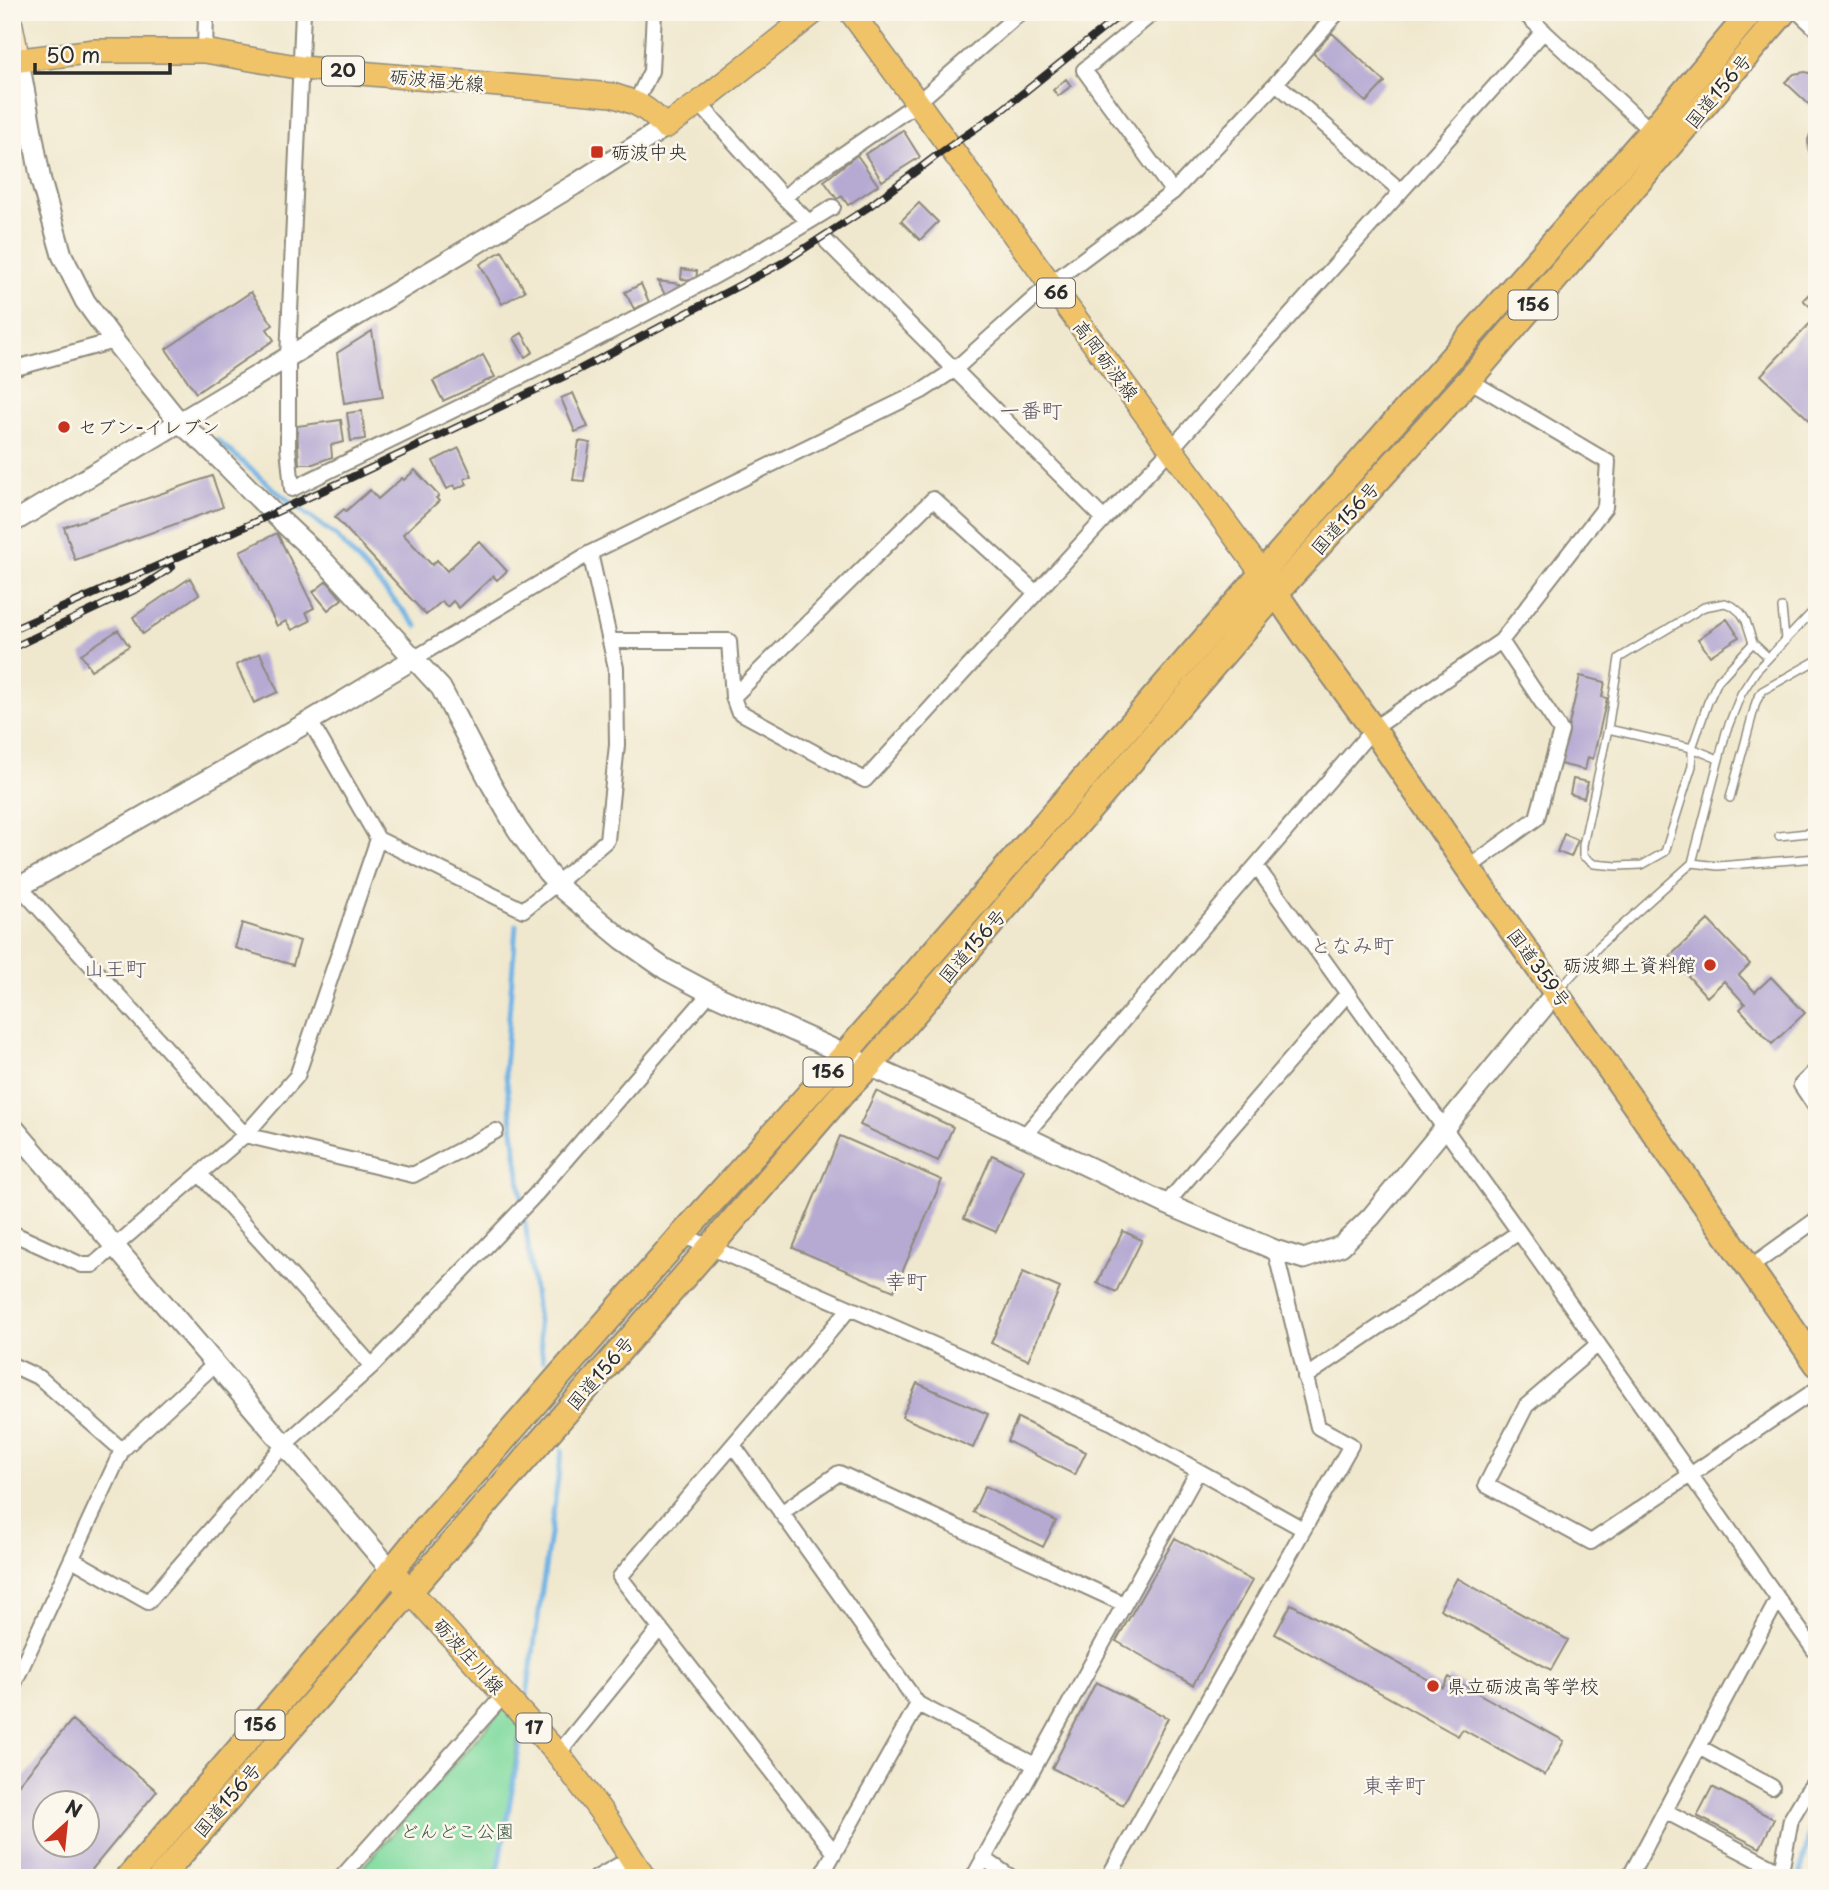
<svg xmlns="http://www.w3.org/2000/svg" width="1829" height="1890" viewBox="0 0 1829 1890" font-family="'Playpen Sans','Klee One',sans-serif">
	<rect width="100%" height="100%" fill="#fbf7ec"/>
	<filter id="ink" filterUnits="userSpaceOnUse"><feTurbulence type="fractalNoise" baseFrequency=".0143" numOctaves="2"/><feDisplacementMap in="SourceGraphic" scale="14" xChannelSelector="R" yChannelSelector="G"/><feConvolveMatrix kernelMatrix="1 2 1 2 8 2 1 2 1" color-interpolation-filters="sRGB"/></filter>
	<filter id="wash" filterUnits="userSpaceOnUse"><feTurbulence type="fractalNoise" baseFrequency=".00686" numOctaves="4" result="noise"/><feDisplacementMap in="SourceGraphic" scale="28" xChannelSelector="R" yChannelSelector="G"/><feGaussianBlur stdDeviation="1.57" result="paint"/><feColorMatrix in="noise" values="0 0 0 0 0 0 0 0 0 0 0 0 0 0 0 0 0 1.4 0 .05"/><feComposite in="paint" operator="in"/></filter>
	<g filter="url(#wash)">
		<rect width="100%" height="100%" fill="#f0e8ce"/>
		<path fill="#82dba0" stroke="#568366" stroke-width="2" d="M510,1709l11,9 -23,160h-145l148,-167z"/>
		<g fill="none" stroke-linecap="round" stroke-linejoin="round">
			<path stroke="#71b3e5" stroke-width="5" d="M217,440l59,51 60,45 81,90
				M516,925l-11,143 38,292
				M525,1709l37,-259
				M497,1878l26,-152
				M1802,1878l-1,-6 12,-56 4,-4"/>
		</g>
		<g id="blocks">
			<path fill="#b6aad3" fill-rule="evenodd" d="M1332,33l53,49 -19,20 -53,-49z
				M1805,72l12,3v37l-32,-30 9,-8z
				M1066,79l5,7 -13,10 -5,-6z
				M1817,125v36l-8,-10 -1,-11 4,-10z
				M903,130l17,27 -38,24 -17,-27z
				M857,155l21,30 -30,20 -6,-9 -5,3 -13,-18z
				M919,203l19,19 -18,18 -19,-19z
				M502,251l23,40 -23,13 -22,-40z
				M682,269l15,2 -1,10 -15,-2z
				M658,281l22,3 4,8 -18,5z
				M641,284l8,18 -15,7 -9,-17z
				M1817,286v27l-14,-13z
				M251,292l22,33 -6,4 7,11 -78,53 -30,-44z
				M1817,316v111l-56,-52z
				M372,331l11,66 -39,6 -7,-50z
				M522,333l11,19 -8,5 -11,-19z
				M483,355l12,22 -52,24 -10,-20 32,-15z
				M573,393l15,34 -13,5 -14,-34z
				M362,411l3,28 -14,2 -4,-28z
				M341,420l3,22 -13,3 1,12 -19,7h-14l-2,-38z
				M579,441l11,2 -6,38 -11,-1z
				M459,448l13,28 -8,3 3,5 -11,5 -2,-4 -7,4 -14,-28z
				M415,470l24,26 -3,2 3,3 -36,33 29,31 5,-5 10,11 32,-30 28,30 -10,9 -4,-4 -34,32 -6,-7 -6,6 -5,-6 -16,14 -91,-98 9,-8 2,2 24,-21 8,9 24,-21 2,2z
				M212,476l11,31 -148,53 -11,-33z
				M277,533l37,75 -8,4 4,9 -18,9 -6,-9 -9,5 -37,-75z
				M190,578l9,16 -56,40 -10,-17z
				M327,581l15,18 -14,11 -15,-18z
				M1727,619l12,18 -29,19 -12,-17z
				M118,630l11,16 -38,24 -10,-16z
				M260,653l18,39 -24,11 -18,-38z
				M1580,676l25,6 -3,15 5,1 -14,61 -5,-2 -3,13 -25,-6z
				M1573,779l15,3 -4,16 -14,-4z
				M1564,834l14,6 -7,17 -14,-5z
				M1708,920l42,44 -11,11 16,17 16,-15 34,36 -33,31 -32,-35 5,-5 -21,-23 -17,16 -37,-41z
				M242,923l58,18 -7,24 -58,-17z
				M876,1091l77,36 -15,34 -78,-36z
				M840,1136l102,44 -48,111 -101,-43z
				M992,1155l32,15 -28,62 -32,-14z
				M1123,1231l19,9 -26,52 -19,-9z
				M1023,1272l37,16 -32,72 -37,-17z
				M917,1383l71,31 -15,34 -71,-31z
				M1018,1418l68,34 -11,23 -68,-34z
				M985,1486l71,35 -13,26 -70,-35z
				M1175,1538l77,43 -59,104 -77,-44z
				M1457,1578l111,62 -17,30 -111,-61z
				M1291,1604l152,84 6,-11 115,64 -19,34 -83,-46 -4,7 -183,-102z
				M1096,1682l72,36 -45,87 -71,-37z
				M72,1720l85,71 -72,87h-73v-86zM46,1802h42v42h-42z
				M1712,1787l62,32 -14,29 -63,-32z"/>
		</g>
	</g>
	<g filter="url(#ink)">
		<use href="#blocks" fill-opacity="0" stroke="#8e8a7c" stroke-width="2"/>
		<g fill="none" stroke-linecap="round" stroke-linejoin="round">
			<g stroke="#8e8a7c" stroke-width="10">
				<path id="service" d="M1782,608l3,31
					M1753,643l-35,38 -10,21 -16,46v18l-27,86 -23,13 -25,1 -23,-2 -11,-8v-11l25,-116 11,-71 85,-51 21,-4 9,4 7,6 5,8 7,22 15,14
					M1608,729l84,19 26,11
					M1730,798l26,-96 6,-11 55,-31
					M1779,836l38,-4
					M1692,863l26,3 99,-8
					M1559,989l41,-44 92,-82 34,-131 15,-38 15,-23 61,-64"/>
			</g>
			<g stroke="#8e8a7c" stroke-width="18">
				<path id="minor" d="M303,12l-15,345v90l4,42c182,-90 368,-175 541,-282
					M1154,12l-70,58 89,122
					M1523,12l128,119
					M205,51l1,-39
					M1276,83l125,108
					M636,102l15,-31 3,-59
					M699,103l85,95 25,24
					M784,198l13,-12 120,-83 104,-91
					M827,242l277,277 68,-71 372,-417
					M12,369l102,-28
					M1036,593l-103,-94 -200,198 5,14 127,69 239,-261
					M610,641h119l4,56
					M415,658l175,-105 332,-162 32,-21 96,-86 123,-92 103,-109 62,-71
					M378,839l145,71 34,-27 50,-43 10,-95 -1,-77 -26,-115
					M1256,866l263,366 298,422
					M1468,868l69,-50 24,-87 -60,-90
					M20,887l225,248 168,40 83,-44
					M1817,1069l-16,16 16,24
					M1024,1136l349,-407 128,-88 104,-134 3,-45 -139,-82
					M200,1174l172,192
					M1166,1204l182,-211
					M12,1233l70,32h11l152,-130 52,-59 81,-237 -68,-118
					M682,1235l429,187 192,107
					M1749,1268l68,-49
					M1598,1344l-72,62 -40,79 105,57 226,-153
					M12,1365l28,13 82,72
					M1305,1377l214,-145
					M733,1445l185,259 117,61
					M781,1513l58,-40 285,131
					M72,1559l76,43 136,-157 88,-79 164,-172 174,-201
					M12,1688l110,-238 93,-86
					M1699,1747l73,40
					M558,1754l102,-126
					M1665,1811l116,61
					M834,1852l-214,-275 230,-269
					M983,1858l29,20
					M341,1878l163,-183
					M596,1878l35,-20
					M820,1878l98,-174
					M973,1878l225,-407
					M1108,1878l243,-433 -33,-18 -43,-177
					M1629,1878l149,-279
					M1783,1878l-2,-6 10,-53 16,-27 10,-13"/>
			</g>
			<g stroke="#8e8a7c" stroke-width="23">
				<path id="tertiary" d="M1802,12l15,14
					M19,61l22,120 21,74 23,46 29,40 66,82 26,22 68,69 49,46 118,128 50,96 26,45 30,43 17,19 58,48 43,30 45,24 314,143 142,68 109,46 29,9 37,-13 30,-29 185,-225
					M12,523l562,-338 91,-58
					M12,891l298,-170 105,-63
					M12,1126l379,444"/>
			</g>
			<g stroke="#8e8a7c" stroke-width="24">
				<path id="secondary" d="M12,25l7,36"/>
			</g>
			<g stroke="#8e8a7c" stroke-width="26">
				<path id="primary" d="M851,12l411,561
					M12,61l83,-10h110l97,17 310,27c26,8 35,12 53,32l34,-24 115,-91
					M391,1570l167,184 50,67 36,57"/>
			</g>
			<g stroke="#8e8a7c" stroke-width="28">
				<path id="trunk" d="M1268,582l37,54 68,93 95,139 349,496
					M128,1878l237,-275 52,-64 265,-304 163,-181 417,-481 389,-442 100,-119
					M160,1878l550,-631 132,-153 28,-29 406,-472 193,-213 315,-368"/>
			</g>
			<use href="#service" stroke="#fff" stroke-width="7"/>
			<use href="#minor" stroke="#fff" stroke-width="14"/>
			<use href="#tertiary" stroke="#fff" stroke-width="19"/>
			<use href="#secondary" stroke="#f9e7c3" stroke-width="21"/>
			<use href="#primary" stroke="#f1c369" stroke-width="23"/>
			<use href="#trunk" stroke="#f1c369" stroke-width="24"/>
			<g stroke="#2b2b2b" stroke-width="8">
				<path id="rail" d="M12,630l195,-86 143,-66 230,-109 202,-106 85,-55 69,-52 66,-46 122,-98
					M12,648l131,-62 29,-19"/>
			</g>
			<use href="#rail" stroke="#fbf7ec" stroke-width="5" stroke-dasharray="16" stroke-linecap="butt"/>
		</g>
	</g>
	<g fill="#c8321e" stroke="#fbf7ec" stroke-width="2.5">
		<rect x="590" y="145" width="14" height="14" rx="3.5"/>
		<circle cx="64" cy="427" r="7"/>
		<circle cx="1710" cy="965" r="7"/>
		<circle cx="1433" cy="1686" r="7"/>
	</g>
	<g text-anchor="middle" stroke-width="5" stroke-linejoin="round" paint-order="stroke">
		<g fill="#fbf7ec" stroke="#696865" stroke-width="2">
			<rect x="322" y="56.5" width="42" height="29" rx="5"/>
			<rect x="1037" y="278.5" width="38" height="29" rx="5"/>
			<rect x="1508.5" y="290.5" width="49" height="29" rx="5"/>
			<rect x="803.5" y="1057.5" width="49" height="29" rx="5"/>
			<rect x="235.5" y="1710.5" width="49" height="29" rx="5"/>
			<rect x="516.5" y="1713.5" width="35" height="29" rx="5"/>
		</g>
		<g font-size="18" font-weight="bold" fill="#2b2b2b">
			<text x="343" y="77">20</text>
			<text x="1056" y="299">66</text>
			<text x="1533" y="311">156</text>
			<text x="828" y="1078">156</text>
			<text x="260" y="1731">156</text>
			<text x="534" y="1734">17</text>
		</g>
		<g font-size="19" fill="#2b2b2b" stroke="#fbf7ec">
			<text transform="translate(437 80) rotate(5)" y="7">砺波福光線</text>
			<text transform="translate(1718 91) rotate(-50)" y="7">国道156号</text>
			<text transform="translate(1106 360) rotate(53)" y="7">高岡砺波線</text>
			<text transform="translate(1345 518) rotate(-48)" y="7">国道156号</text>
			<text transform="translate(972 946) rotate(-49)" y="7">国道156号</text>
			<text transform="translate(1539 968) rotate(54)" y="7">国道359号</text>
			<text transform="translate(600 1373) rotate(-49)" y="7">国道156号</text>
			<text transform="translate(469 1656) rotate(48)" y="7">砺波庄川線</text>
			<text transform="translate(227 1800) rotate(-49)" y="7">国道156号</text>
		</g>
		<g font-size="19" fill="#2b2b2b" stroke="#fbf7ec" text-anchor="start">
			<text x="611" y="159">砺波中央</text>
			<text x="78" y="434">セブン-イレブン</text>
			<text x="1696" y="972" text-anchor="end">砺波郷土資料館</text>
			<text x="1447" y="1693">県立砺波高等学校</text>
		</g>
		<g font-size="19" fill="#415748" stroke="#fbf7ec">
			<text x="457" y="1838">どんどこ公園</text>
		</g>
		<g font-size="21" fill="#5c5766" stroke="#fbf7ec">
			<text x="1031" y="418">一番町</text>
			<text x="1352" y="953">となみ町</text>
			<text x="115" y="976">山王町</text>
			<text x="906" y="1289">幸町</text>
			<text x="1394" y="1793">東幸町</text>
		</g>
	</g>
	<rect width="1829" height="1890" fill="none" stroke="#fbf7ec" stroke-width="42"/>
	<g transform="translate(66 1824) rotate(27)"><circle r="33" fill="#fbf7ec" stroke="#a8a59f" stroke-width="2"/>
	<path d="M0-5L12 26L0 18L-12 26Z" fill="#c8321e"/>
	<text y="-10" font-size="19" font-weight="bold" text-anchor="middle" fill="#2b2b2b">N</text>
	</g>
	<path d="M35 63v10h135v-10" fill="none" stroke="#2b2b2b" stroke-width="3.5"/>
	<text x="46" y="63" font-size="21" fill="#2b2b2b" stroke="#fbf7ec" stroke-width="5" paint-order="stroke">50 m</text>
</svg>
